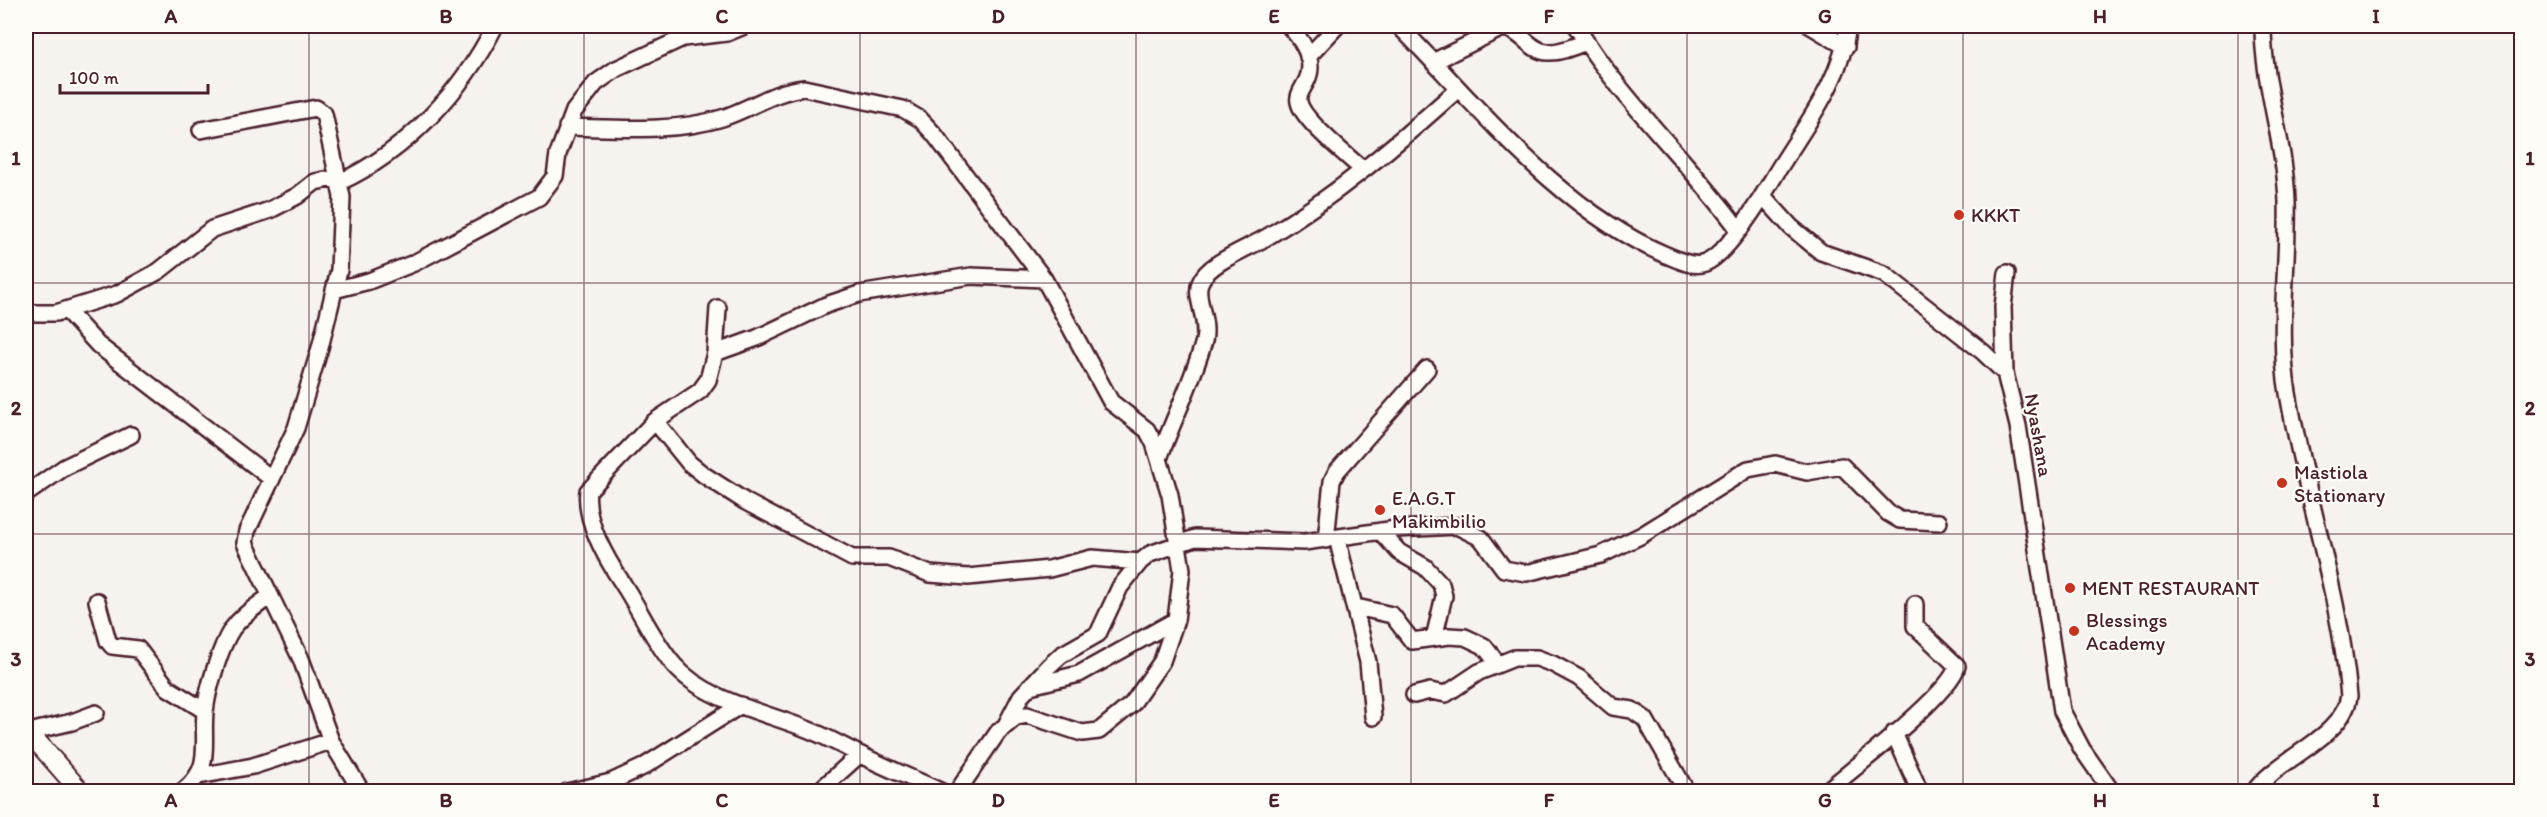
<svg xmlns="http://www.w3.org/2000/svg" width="2547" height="817" viewBox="0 0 2547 817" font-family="Itim,sans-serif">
	<rect width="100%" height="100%" fill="#f6f3ef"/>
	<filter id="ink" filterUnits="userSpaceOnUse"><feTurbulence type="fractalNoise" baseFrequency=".0167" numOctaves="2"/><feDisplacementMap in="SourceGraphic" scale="12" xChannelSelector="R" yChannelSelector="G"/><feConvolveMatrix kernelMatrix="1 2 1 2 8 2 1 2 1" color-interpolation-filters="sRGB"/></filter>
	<g filter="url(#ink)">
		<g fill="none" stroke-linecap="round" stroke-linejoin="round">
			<g stroke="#4a1f2b" stroke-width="20">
				<path id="minor" d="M1289,26c13,14 27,35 18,54 -3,7 -10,15 -8,22 3,18 49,54 64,68
					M1399,26c79,80 160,184 267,229 11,4 27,13 39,8 22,-8 58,-67 70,-88 28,-47 67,-94 73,-149
					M1576,26c45,74 112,134 163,204
					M1811,26l35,21
					M1308,57l29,-31
					M1433,62l69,-34c19,1 28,24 46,24 12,1 27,-6 38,-10
					M567,127c50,1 107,6 155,-9 28,-9 52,-27 82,-30l99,21 17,10 14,15 110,145 67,123 36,28 7,13 16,52 12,75 -6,50 -14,41 -30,43 -33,27 -17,2 -55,-18 -11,2 -18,15 -41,60
					M201,130l115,-22 8,6 18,83 -3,73 -19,78 -24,80 -49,103 -2,12 56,116 30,82 31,51
					M340,182c67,-31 122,-91 155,-156
					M1763,196l28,31 30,25 63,22 99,78 22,21 13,53 44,285 20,38 30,43
					M334,290l35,-9 45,-18 125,-66 16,-21 3,-22 16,-43 22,-28 20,-14 67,-31 44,-5 17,-7
					M718,308l-3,45 -7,27 -8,11 -45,30 -67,70c-4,30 19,69 35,93 17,26 31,58 51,81 32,37 96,48 140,67 15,6 30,15 45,22 27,14 56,25 83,38
					M67,311l31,34 174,134
					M26,313h30l61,-19 42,-23 53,-42 58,-19 27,-14 18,-14 24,-5
					M715,353l42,-15 69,-33 33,-11 112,-18 73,3
					M2005,373l-2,-66 4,-34
					M655,421l34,42 15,12 42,27 106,56h37l41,16 38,3 81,-8 43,-11 48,4
					M1160,456c14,-38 33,-76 44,-115 5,-22 -10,-43 -4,-58 7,-20 49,-35 67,-46 69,-41 131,-94 191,-148
					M26,494l39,-27 66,-32
					M1380,531l19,21 26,15 16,17 3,12 -10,42
					M1337,538l31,124 5,55
					M1326,540l6,-59 5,-10 90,-102
					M97,601l11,40 4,5 26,3 30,39 37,23
					M1356,607l36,8 20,26 37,-5 16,1 19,9 14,18
					M1030,686l49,-12 97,-54
					M1414,695l16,-4 16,3 33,-22 35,-14h23l16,6 26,14 34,29 19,3 13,9 42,73
					M1007,723l14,-27 28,-30 12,-11 37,-21 22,-47 20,-25 10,-8 45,-16 109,4 92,-13 61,-3 24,12 23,31 22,4 75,-18 41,-20 106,-66 27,-5 32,8 35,-6 46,47 12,7 39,2
					M29,732l43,-10 24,-9
					M1894,733l26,59
					M199,776l54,-10 78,-25
					M182,792c31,-24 20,-45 23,-80 2,-21 15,-65 27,-83 10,-14 25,-23 38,-33
					M567,792l44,-10 32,-15 98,-62
					M818,792l41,-37
					M1825,792c26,-21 127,-100 132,-126l-42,-40v-22
					M2254,792c24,-35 89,-53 95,-96 -9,-103 -44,-201 -61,-303 -11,-62 1,-129 -1,-191 -2,-60 -24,-117 -24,-176"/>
			</g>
			<g stroke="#4a1f2b" stroke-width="22">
				<path id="major" d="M26,729l55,63"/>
			</g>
			<use href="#minor" stroke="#fdfcf7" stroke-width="15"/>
			<use href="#major" stroke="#fdfcf7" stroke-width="18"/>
		</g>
	</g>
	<path fill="none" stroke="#4a1f2b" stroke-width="1.5" stroke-opacity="0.55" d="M309,26v766M584,26v766M860,26v766M1136,26v766M1411,26v766M1687,26v766M1963,26v766M2238,26v766M26,283h2496M26,534h2496"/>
	<g fill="#c8321e" stroke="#fdfcf7" stroke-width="2">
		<circle cx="1959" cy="215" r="6"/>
		<circle cx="2282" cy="483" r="6"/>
		<circle cx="1380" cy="510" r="6"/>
		<circle cx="2070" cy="588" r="6"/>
		<circle cx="2074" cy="631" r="6"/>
	</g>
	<g text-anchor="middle" stroke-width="4.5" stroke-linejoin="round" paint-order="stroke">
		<g font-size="20" fill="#4a1f2b" stroke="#fdfcf7" text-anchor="start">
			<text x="1971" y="222">KKKT</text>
			<text x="2294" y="479">Mastiola<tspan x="2294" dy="23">Stationary</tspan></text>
			<text x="1392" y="505">E.A.G.T<tspan x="1392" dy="23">Makimbilio</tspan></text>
			<text x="2082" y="595">MENT RESTAURANT</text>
			<text x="2086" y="627">Blessings<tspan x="2086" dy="23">Academy</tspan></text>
		</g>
		<g font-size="20" fill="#4a1f2b" stroke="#fdfcf7">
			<text transform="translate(2039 435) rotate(80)" y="7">Nyashana</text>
		</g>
	</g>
	<rect width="2547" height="817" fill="none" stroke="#fdfcf7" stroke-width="66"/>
	<path d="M60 84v9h148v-9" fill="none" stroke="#4a1f2b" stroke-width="3"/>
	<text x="69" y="84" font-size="18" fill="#4a1f2b" stroke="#fdfcf7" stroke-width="4.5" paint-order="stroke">100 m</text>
	<rect x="33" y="33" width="2481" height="751" fill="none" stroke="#4a1f2b" stroke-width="2"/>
	<g font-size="20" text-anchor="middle" font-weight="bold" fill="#4a1f2b">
		<text x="171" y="23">A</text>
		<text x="446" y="23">B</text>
		<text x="722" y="23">C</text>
		<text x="998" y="23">D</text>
		<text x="1274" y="23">E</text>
		<text x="1549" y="23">F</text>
		<text x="1825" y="23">G</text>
		<text x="2100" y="23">H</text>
		<text x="2376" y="23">I</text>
		<text x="16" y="165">1</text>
		<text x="2530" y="165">1</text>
		<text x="16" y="415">2</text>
		<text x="2530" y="415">2</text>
		<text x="16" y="666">3</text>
		<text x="2530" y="666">3</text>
		<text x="171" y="807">A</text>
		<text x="446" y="807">B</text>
		<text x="722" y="807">C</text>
		<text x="998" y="807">D</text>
		<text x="1274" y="807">E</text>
		<text x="1549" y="807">F</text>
		<text x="1825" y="807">G</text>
		<text x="2100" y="807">H</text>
		<text x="2376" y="807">I</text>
	</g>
</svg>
